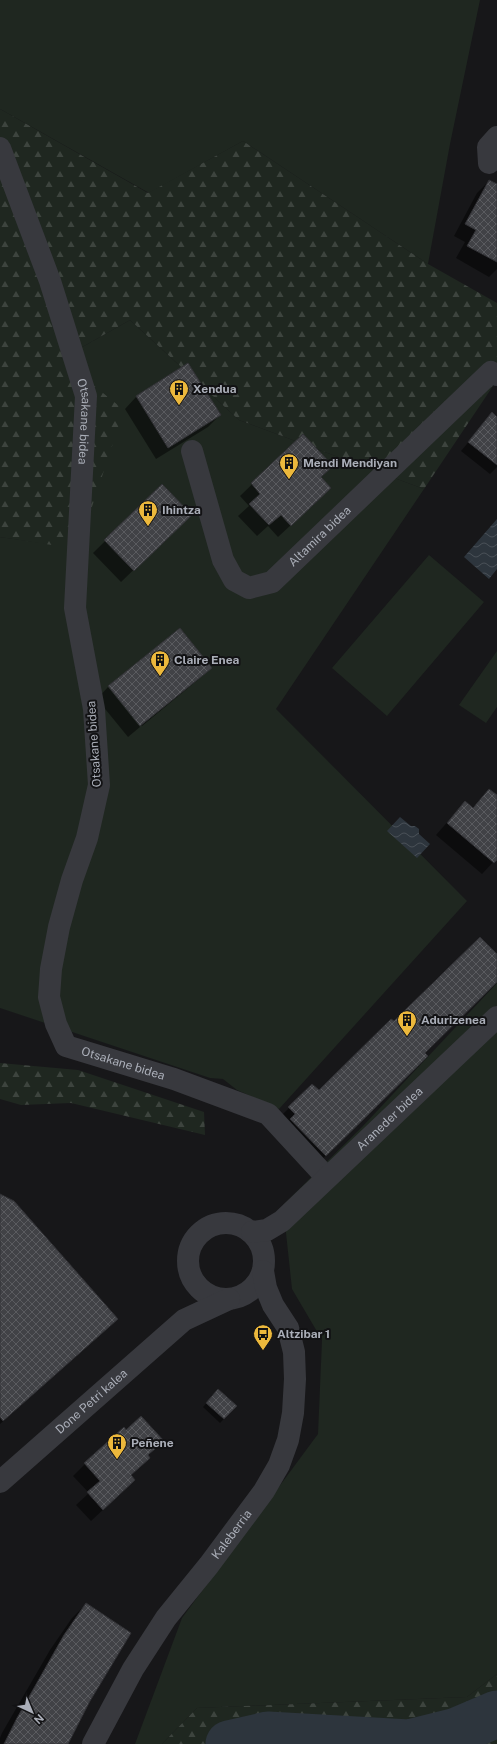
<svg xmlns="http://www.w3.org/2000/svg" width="497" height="1744" viewBox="0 0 497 1744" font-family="'Public Sans',sans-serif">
	<defs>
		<pattern id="forest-firs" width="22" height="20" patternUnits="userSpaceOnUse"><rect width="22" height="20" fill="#1f2720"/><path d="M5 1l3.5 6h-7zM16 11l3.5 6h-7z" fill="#3d443e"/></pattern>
		<pattern id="water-waves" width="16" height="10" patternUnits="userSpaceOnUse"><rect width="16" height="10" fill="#2d353d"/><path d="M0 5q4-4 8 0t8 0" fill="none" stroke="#495057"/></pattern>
		<pattern id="building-cross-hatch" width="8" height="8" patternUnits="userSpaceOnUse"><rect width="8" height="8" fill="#414246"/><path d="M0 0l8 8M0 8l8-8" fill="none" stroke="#5a5b5f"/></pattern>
	</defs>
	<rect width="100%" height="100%" fill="#171719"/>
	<path fill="#1f2720" d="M0,0h480l-30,144 -22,120 -185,-123 -94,52 -149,-84z
		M130,320l109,100 185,69 -148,220 191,192 -188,208 -42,-19 -14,-11 -13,-1 -210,-70v-471l78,11 -17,-189z
		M429,555l55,47 -97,114 -55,-48z
		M497,651v56l-11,16 -27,-18z
		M497,983v691l-30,23 -270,11 -35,36h-27l47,-126 136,-184 4,-94 -30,-51 -9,-84 79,-78z"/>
	<path fill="url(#forest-firs)" d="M0,109l148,84 95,-52 185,123 69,39v77l-73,109 -185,-69 -109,-100 -69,39 63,51 -46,139 -78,-12z
		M0,1063l78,7 126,42 1,23 -134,-32 -50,2 -21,-6z
		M497,1674v70h-335l35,-36 270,-11z"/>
	<path fill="url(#water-waves)" d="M497,519v50l-8,10 -25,-22z
		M400,817l11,9h4l4,3v5l11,10 -13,14 -30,-27z"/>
	<path fill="#0007" d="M489,181l8,5v83l-8,8 -33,-19 9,-16 -11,-6 23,-43z
		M188,364l32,51 -12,12 -52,32 -31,-50 11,-12z
		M492,414l5,4v49l-7,7 -29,-23z
		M303,435l17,43 -2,22 -40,37 -10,-11 -11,10 -19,-20 11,-10 -9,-10z
		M162,485l16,42 -57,55 -28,-29z
		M210,668l-11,11 -57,47 -32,-40z
		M108,687l32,40 -12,10 -31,-38z
		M489,790l8,6v62l-15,16 -46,-39 29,-33 7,6z
		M497,956v25l-74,72 -11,18 -101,99 -36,-48 37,-37 7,6 75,-68z
		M0,1196l117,123 -117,105z
		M214,1395l22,11 -16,17 -17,-16z
		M162,1441l-32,35 -8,16 -31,29 -15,-16 13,-12 -16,-17 12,-12z
		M86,1604l3,96 -22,44h-67v-6l2,-5 48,-83 22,-32z"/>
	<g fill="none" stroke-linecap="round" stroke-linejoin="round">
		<path stroke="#2d353d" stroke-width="47" d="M229,1744l39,-9 141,8 48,-12 40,-17"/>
	</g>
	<path fill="url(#building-cross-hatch)" stroke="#313135" d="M489,180l8,4v78l-30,-16 9,-16 -11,-6z
		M188,363l33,52 -53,33 -32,-52z
		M492,412l5,5v48l-29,-23z
		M303,434l30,32 -12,11 10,11 -40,38 -10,-11 -12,10 -20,-21 11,-10 -9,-11z
		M162,484l30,31 -58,56 -30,-31z
		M180,628l32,40 -72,58 -32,-40z
		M489,789l8,6v65l-3,3 -47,-40 18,-22 8,7z
		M480,937l17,17v28l-72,71 3,3 -102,100 -36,-37 5,-5 -7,-7 24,-23 7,6 72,-71 3,2z
		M0,1194l14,7 104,118 -115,102 -3,-4z
		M218,1389l19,17 -13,13 -18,-16z
		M141,1416l23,25 -16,14 2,3 -19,17 4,5 -32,30 -16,-18 13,-11 -16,-18 40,-36 2,3z
		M86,1603l45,30 -41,68 -22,43h-64l13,-26 47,-83z"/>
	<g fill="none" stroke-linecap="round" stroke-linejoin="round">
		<g stroke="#38393e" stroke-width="22">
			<path id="s1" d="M0,148l50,133 36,115 -11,212 19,101 5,76 -12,53 -15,42 -13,47 -8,42 -2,28 7,27 10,22 108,33 94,35 59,64"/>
			<path d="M489,163l-1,-16 9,-10"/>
			<path id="s2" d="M192,451l31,109 11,20 15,8 23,-6 219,-210 6,3"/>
			<circle cx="226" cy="1261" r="38"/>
			<path id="s3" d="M252,1232l15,-2 15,-9 215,-204"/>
			<path id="s4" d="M0,1482l184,-162 45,-21"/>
			<path id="s5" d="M93,1744l40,-75 33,-51 43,-53 55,-74 15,-26 9,-25 5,-27 2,-34 -1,-27 -6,-24 -15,-23 -7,-17 -3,-17"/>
		</g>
	</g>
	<defs>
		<g id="building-pin" transform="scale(1)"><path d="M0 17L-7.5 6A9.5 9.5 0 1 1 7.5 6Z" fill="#ecb83c" stroke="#121214"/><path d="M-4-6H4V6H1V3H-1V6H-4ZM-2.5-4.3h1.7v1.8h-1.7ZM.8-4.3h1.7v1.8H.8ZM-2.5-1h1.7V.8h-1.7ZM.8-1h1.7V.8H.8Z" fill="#111"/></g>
		<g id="bus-pin" transform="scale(1)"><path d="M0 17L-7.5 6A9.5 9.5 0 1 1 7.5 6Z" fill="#ecb83c" stroke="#121214"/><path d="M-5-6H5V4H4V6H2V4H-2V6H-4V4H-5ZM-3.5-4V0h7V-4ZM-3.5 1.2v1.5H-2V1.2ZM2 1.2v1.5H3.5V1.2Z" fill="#111"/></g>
	</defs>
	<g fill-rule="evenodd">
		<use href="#building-pin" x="179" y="389"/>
		<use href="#building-pin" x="289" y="463"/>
		<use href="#building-pin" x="148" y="510"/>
		<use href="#building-pin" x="160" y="660"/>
		<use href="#building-pin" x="407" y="1020"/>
		<use href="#bus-pin" x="263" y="1334"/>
		<use href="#building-pin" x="117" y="1443"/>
	</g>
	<g text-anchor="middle" stroke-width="4" stroke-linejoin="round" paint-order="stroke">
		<g font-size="12" font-weight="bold" fill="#aaaeb8" stroke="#121214" text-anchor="start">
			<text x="193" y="393">Xendua</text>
			<text x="303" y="467">Mendi Mendiyan</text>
			<text x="162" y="514">Ihintza</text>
			<text x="174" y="664">Claire Enea</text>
			<text x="421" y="1024">Adurizenea</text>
			<text x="277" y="1338">Altzibar 1</text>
			<text x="131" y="1447">Peñene</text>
		</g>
		<g font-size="12" fill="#aaaeb8" stroke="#121214">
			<text dy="4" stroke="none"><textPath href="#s1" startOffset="288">Otsakane bidea</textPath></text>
			<text dy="4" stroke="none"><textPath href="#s2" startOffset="243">Altamira bidea</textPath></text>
			<text transform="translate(94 744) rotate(-94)" y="4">Otsakane bidea</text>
			<text dy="4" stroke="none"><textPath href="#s1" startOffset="984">Otsakane bidea</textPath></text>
			<text dy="4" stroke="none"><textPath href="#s3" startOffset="181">Araneder bidea</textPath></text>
			<text dy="4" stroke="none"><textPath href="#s4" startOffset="122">Done Petri kalea</textPath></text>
			<text dy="4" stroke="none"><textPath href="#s5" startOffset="252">Kaleberria</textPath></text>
		</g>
	</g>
	<g transform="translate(32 1712) rotate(136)" stroke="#121214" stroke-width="3" paint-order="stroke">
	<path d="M0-3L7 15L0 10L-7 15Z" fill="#aaaeb8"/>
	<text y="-6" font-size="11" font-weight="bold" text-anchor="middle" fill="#aaaeb8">N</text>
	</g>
</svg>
